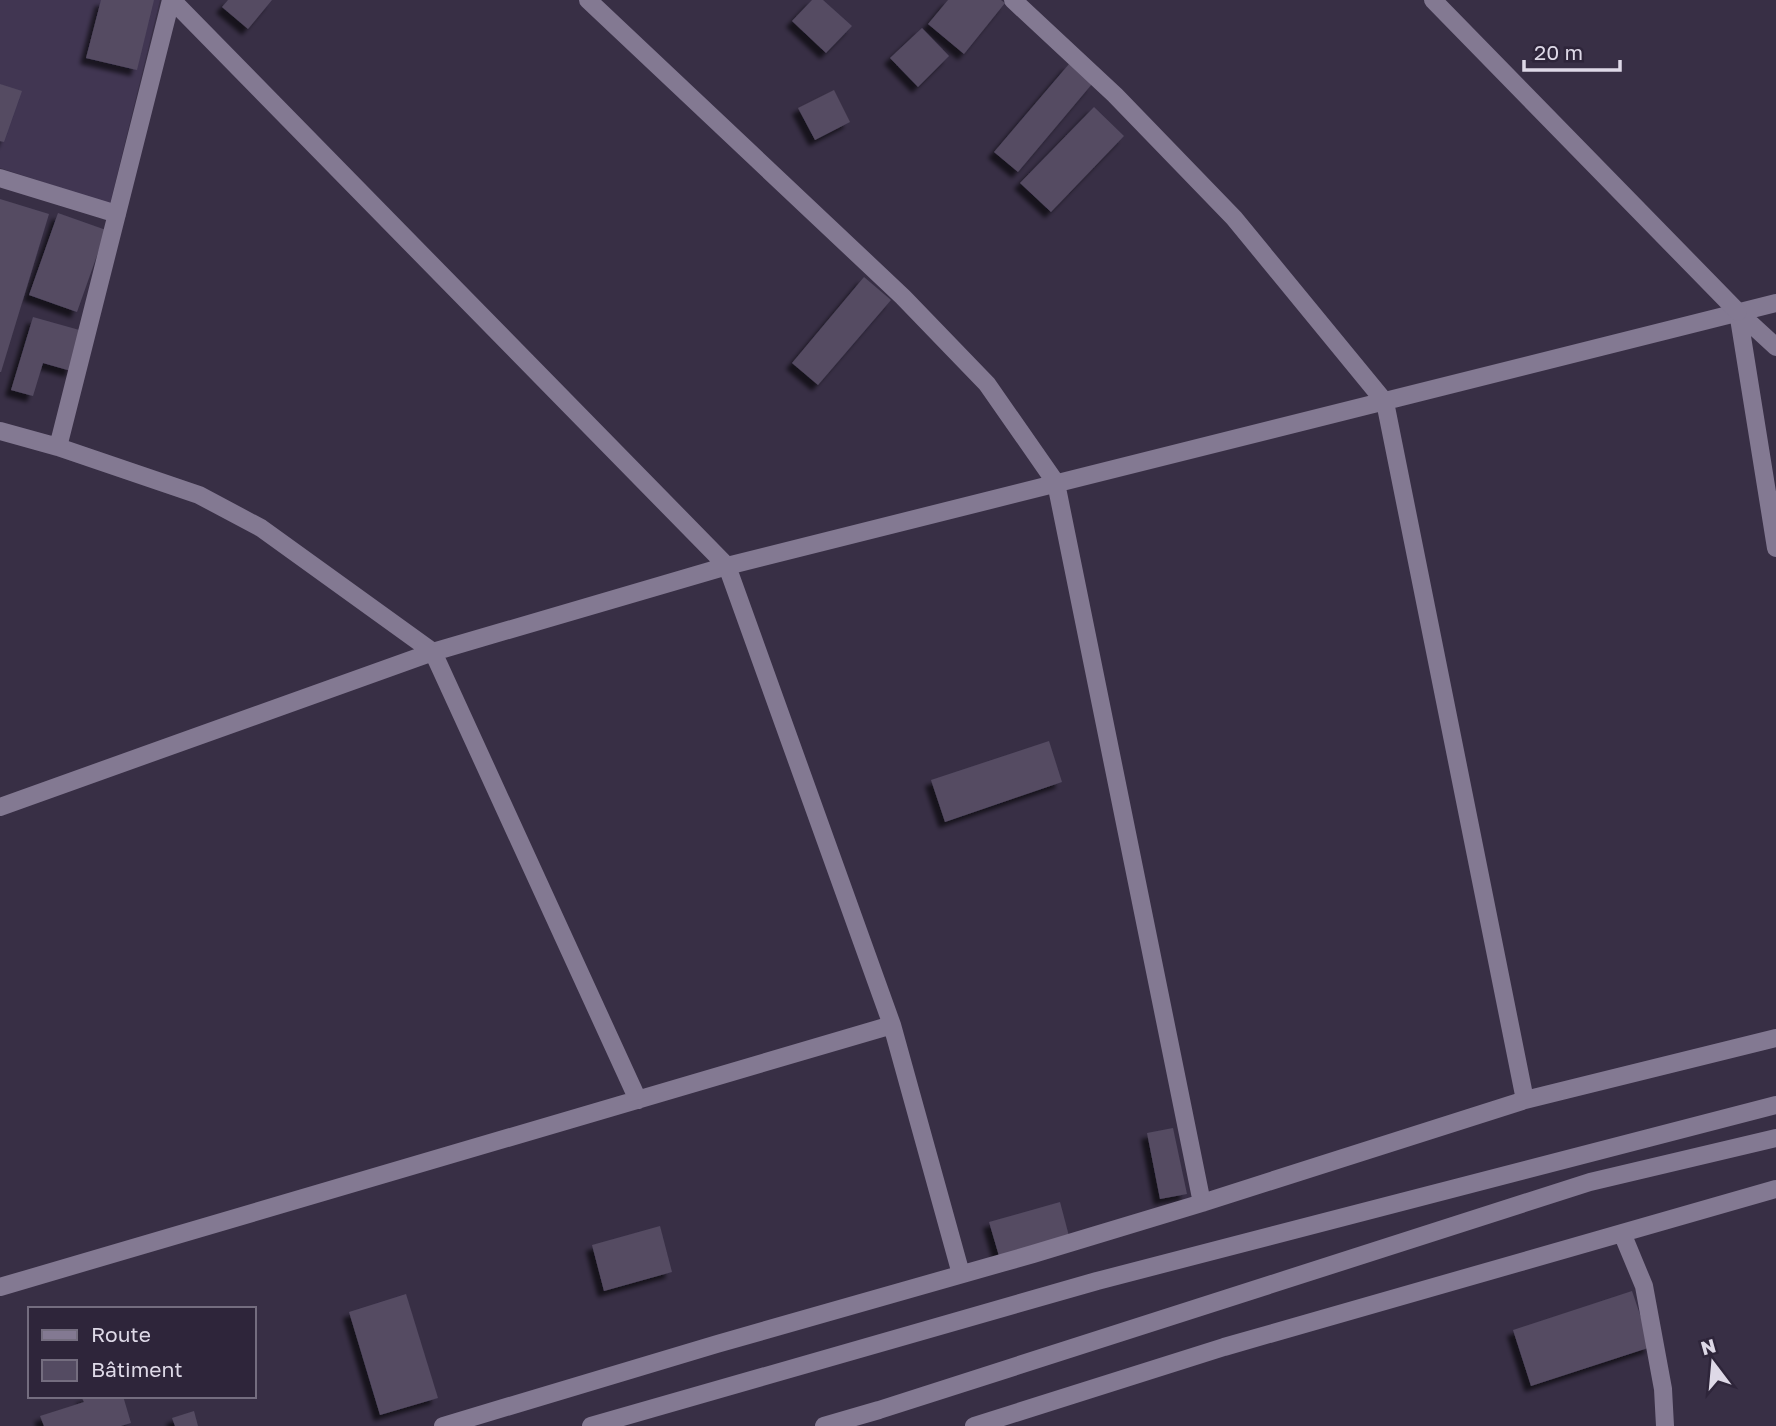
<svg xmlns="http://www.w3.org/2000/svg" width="1776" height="1426" viewBox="0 0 1776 1426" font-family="'Golos Text',sans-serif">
	<defs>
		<filter id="shadow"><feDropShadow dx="-6" dy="6" stdDeviation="2" flood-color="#0009"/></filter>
	</defs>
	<rect width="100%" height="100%" fill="#382f45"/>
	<path fill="#413652" d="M0,0h160l-50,204 -110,-36z"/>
	<path fill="#544b62" filter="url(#shadow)" d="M101,0h53l-17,70 -51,-12z
		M228,0h44l-24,29 -26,-22z
		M812,0h11l29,26 -26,27 -34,-32z
		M948,0h53l4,3 -41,51 -36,-30z
		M922,28l27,28 -31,31 -28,-29z
		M1069,64l23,20 -74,88 -24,-20z
		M0,84l22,7 -18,51 -4,-1z
		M834,90l16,32 -35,18 -17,-32z
		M1094,107l30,29 -73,76 -31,-29z
		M0,199l49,15 -48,158h-1z
		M58,213l48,17 -29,82 -48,-17z
		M864,277l27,23 -73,85 -26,-22z
		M33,317l50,14 -12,40 -28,-8 -10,33 -22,-6z
		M1049,741l13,41 -117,40 -14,-42z
		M1173,1128l14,66 -27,5 -13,-66z
		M1060,1202l9,34 -70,20 -10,-34z
		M660,1226l12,46 -68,19 -12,-46z
		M1632,1291l19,56 -120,39 -18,-56z
		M406,1294l32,104 -58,17 -31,-103z
		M86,1396h37l8,27 -10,3h-77l-4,-10 44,-14 -2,-4z
		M194,1411l4,15h-23l-3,-8z"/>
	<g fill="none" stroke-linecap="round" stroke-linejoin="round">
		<path stroke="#837992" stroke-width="18" d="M172,0l555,566 165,459 69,249
			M588,0l315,297 84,87 69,99 146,720
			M1013,0l102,95 119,123 151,184 140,698
			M0,178l117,36
			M1738,312l38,236
			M1738,312l38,35
			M0,431l58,16 141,48 62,33 172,124 205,448
			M58,447l113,-447
			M0,807l433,-155 294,-86 1049,-263
			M1622,1233l22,53 19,103 2,37
			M0,1287l892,-262
			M443,1426l274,-82 316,-90 169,-51 323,-103 251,-62
			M974,1426l250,-79 552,-158"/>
		<path stroke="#837992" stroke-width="18" d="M1433,0l305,312
			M591,1426l506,-145 679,-176
			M824,1426l55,-16 711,-228 186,-44"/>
	</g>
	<rect x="28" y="1307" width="228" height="91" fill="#2e253a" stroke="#746d7f" stroke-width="2"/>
	<rect x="42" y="1330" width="35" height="10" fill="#837992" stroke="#746d7f" stroke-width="2"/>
	<text x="91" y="1342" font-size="21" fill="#ded9e7">Route</text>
	<rect x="42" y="1360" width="35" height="21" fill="#544b62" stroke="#746d7f" stroke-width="2"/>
	<text x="91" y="1377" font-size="21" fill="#ded9e7">Bâtiment</text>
	<g transform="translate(1713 1363) rotate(344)" stroke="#2e253a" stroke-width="5" paint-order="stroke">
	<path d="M0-5L12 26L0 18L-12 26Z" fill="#ded9e7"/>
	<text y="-10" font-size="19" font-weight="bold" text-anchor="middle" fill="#ded9e7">N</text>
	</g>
	<path d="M1524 60v10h96v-10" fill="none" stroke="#ded9e7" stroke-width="3.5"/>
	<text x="1534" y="60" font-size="21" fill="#ded9e7" stroke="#2e253a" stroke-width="5" paint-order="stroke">20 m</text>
</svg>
